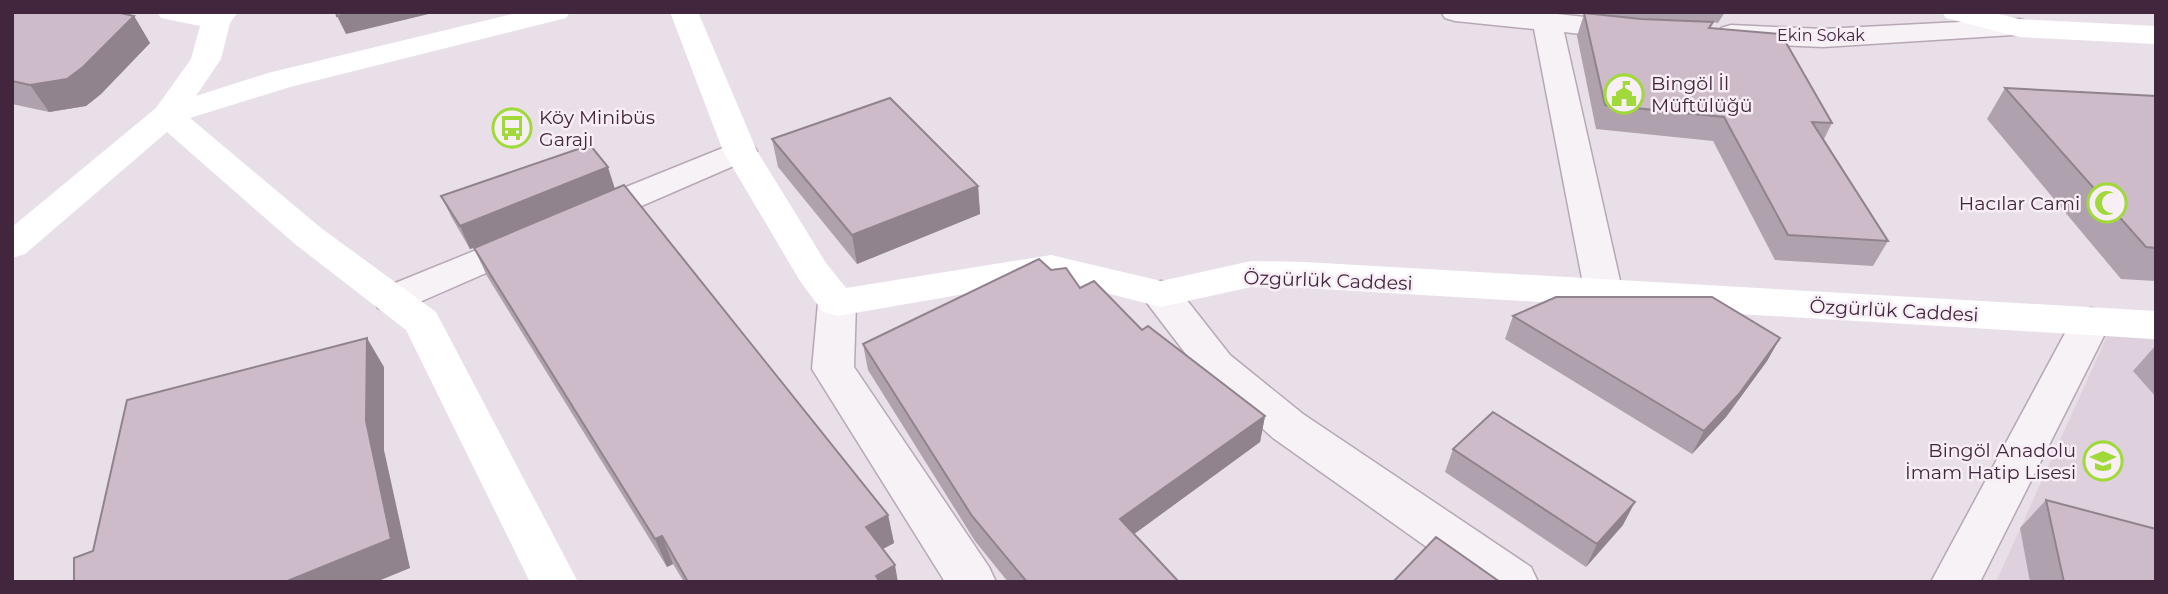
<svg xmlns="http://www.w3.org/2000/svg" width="2168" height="594" viewBox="0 0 2168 594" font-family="Montserrat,sans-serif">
	<rect width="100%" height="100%" fill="#e9dfe8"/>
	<path fill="#ded0dd" d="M2107,336l49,4v242h-160z"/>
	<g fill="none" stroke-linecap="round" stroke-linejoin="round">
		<g stroke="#b7a8b5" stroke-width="3">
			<path id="street" d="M1441,12h97l94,10 10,3 5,6 -5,6 -10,3 -68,-8 59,262 -5,9 -14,4 -14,-4 -5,-9 -51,-265 -79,-8 -10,-3z
				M2019,19l10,3 5,6 -5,6 -206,13 -92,-4 -10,-3 -5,-6 5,-6 10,-3 92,4z
				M740,141l12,3 5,7 -5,7 -152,66 -13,3 -13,-3 -5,-8 5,-8z
				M528,229l13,4 5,8 -5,8 -135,59 -14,4 -14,-4 -5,-9 5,-9z
				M1161,281l14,4 55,70 73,59 228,153 7,15h-62l-203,-144 -71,-63 -55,-72 -5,-9 5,-9z
				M837,290l14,4 5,9 -2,64 135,200 7,15h-51l-133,-213 6,-66 5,-9z
				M2091,308l14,4 6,10 -131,260h-49l140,-260 6,-10z"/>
		</g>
		<use href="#street" fill="#f7f2f6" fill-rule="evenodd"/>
		<path fill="#fff" fill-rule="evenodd" d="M157,12h81l-8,11 -9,36 -25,37 72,-23 252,-61h50l-4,6 -276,69 -100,31 131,110 115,84 142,270h-48l-124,-252 -111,-86 -128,-112 -142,122 -13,4v-31l144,-119 35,-49 9,-33 -39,-8z
			M670,12h28l59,139 69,112 20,25 205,-33 110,26 90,-20 54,1 851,49v28l-851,-51 -54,-1 -90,20 -110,-28 -214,37 -14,-4 -23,-31 -77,-130z
			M1942,12h49l28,7 137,7v18l-137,-7 -73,-19z"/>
	</g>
	<path fill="#b0a1ae" d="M12,12l122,4 16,27 -49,51 -15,12 -37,6 -37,-8z
		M1572,12h153l-7,11 -5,-1 -3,6 122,95 -8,16 64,102 -15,25 -98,-6 -62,-119 -117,-12 -19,-93 7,-22z
		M2005,88l151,8v185l-35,-2 -134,-160z
		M772,139l206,47 2,28 -123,50 -79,-97z
		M615,188l273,327 6,28 -11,6 15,33h-214l-11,-18 -6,3 -180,-291 -13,-28 -4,1 -18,-31 -11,-22z
		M1051,270l91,60 123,86 -5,26 -126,92 45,48h-171l-33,-41 -107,-171 -5,-26z
		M1513,316l267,22 -13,23 -41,56 -34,37 -187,-115z
		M2156,345v52l-23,-26z
		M1453,449l170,76 -37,42 -141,-95z
		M2046,500l110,82h-126l-10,-54z"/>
	<path fill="#90838d" d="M353,12h84l-91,22 -9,-18z
		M134,16l16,27 -49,51 -15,12 -37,6 -19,-27z
		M608,167l7,22 -145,60 -10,-23z
		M978,186l2,28 -123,50 -5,-29z
		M367,338l17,29v83l26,118 -34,14h-91l81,-161z
		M1780,338l-13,23 -41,56 -34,37 12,-23z
		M1265,416l-5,26 -141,103 1,-26z
		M1635,502l-12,23 -37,42 11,-23z
		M888,515l6,28 -23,12 -5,-28z
		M662,536l11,28 -6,3 -12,-28z
		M895,565l3,17h-21l-1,-6z"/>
	<path fill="#cdbbca" stroke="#90838d" stroke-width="2" d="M12,12h104l18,4 -51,51 -16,12 -37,6 -18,-4z
		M336,12h17l-16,4z
		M1584,13l57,6 72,3 -4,6 72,6 51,89 -20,-1 76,119 -100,-6 -64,-118 -119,-12z
		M2005,88l151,8v152l-10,-1z
		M890,98l88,88 -126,49 -80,-96z
		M590,145l18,22 -148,59 -19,-30z
		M624,185l264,330 -22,12 29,38 -19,11 4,6h-192l-26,-46 -7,3 -181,-291z
		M1039,259l12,11 15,-2 14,20 14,-7 48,49 6,-4 117,90 -145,103 59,63h-152l-55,-66 -109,-172z
		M1556,297h156l68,41 -41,56 -35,37 -191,-115z
		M367,338l-1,83 25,118 -106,43h-211v-24l19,-7 34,-151z
		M1493,412l142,90 -38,42 -144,-95z
		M2046,500l110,29v53h-92z
		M1436,537l64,45h-107z"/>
	<defs>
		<g id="civic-ring" transform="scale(2.0125)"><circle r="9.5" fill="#f7eef6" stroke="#a0d939" stroke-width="1.5"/><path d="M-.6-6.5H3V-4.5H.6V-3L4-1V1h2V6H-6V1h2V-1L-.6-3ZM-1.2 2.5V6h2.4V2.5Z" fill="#a0d939"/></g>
		<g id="bus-ring" transform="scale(2.0125)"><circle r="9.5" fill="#f7eef6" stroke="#a0d939" stroke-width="1.5"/><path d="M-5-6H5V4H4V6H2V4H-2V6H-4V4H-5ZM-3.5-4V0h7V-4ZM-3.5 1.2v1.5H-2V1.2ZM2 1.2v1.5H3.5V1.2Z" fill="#a0d939"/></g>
		<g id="mosque-ring" transform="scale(2.0125)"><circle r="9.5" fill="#f7eef6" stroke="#a0d939" stroke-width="1.5"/><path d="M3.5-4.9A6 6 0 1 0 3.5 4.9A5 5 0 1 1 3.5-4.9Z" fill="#a0d939"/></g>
		<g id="school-ring" transform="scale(2.0125)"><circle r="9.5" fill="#f7eef6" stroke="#a0d939" stroke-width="1.5"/><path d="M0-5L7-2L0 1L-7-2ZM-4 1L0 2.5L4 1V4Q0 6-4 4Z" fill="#a0d939"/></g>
	</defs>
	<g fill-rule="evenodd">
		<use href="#civic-ring" x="1624" y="94"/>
		<use href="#bus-ring" x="512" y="128"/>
		<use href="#mosque-ring" x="2107" y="203"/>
		<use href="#school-ring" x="2103" y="461"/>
	</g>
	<g text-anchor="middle" stroke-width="5" stroke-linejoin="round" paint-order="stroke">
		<g font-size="16" fill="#42263e" stroke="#f7eef6">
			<text x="1821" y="41">Ekin Sokak</text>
		</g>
		<g font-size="19" fill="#42263e" stroke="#f7eef6" text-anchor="start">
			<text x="1651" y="90">Bingöl İl<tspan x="1651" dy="22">Müftülüğü</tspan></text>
			<text x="539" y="124">Köy Minibüs<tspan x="539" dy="22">Garajı</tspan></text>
			<text x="2080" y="210" text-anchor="end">Hacılar Cami</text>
			<text x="2076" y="457" text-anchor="end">Bingöl Anadolu<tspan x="2076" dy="22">İmam Hatip Lisesi</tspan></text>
		</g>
		<g font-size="19" fill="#42263e" stroke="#f7eef6">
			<text transform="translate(1328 280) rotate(2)" y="7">Özgürlük Caddesi</text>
			<text transform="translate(1894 310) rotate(3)" y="7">Özgürlük Caddesi</text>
		</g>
	</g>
	<rect width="2168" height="594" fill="none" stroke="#42263e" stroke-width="28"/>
</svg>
